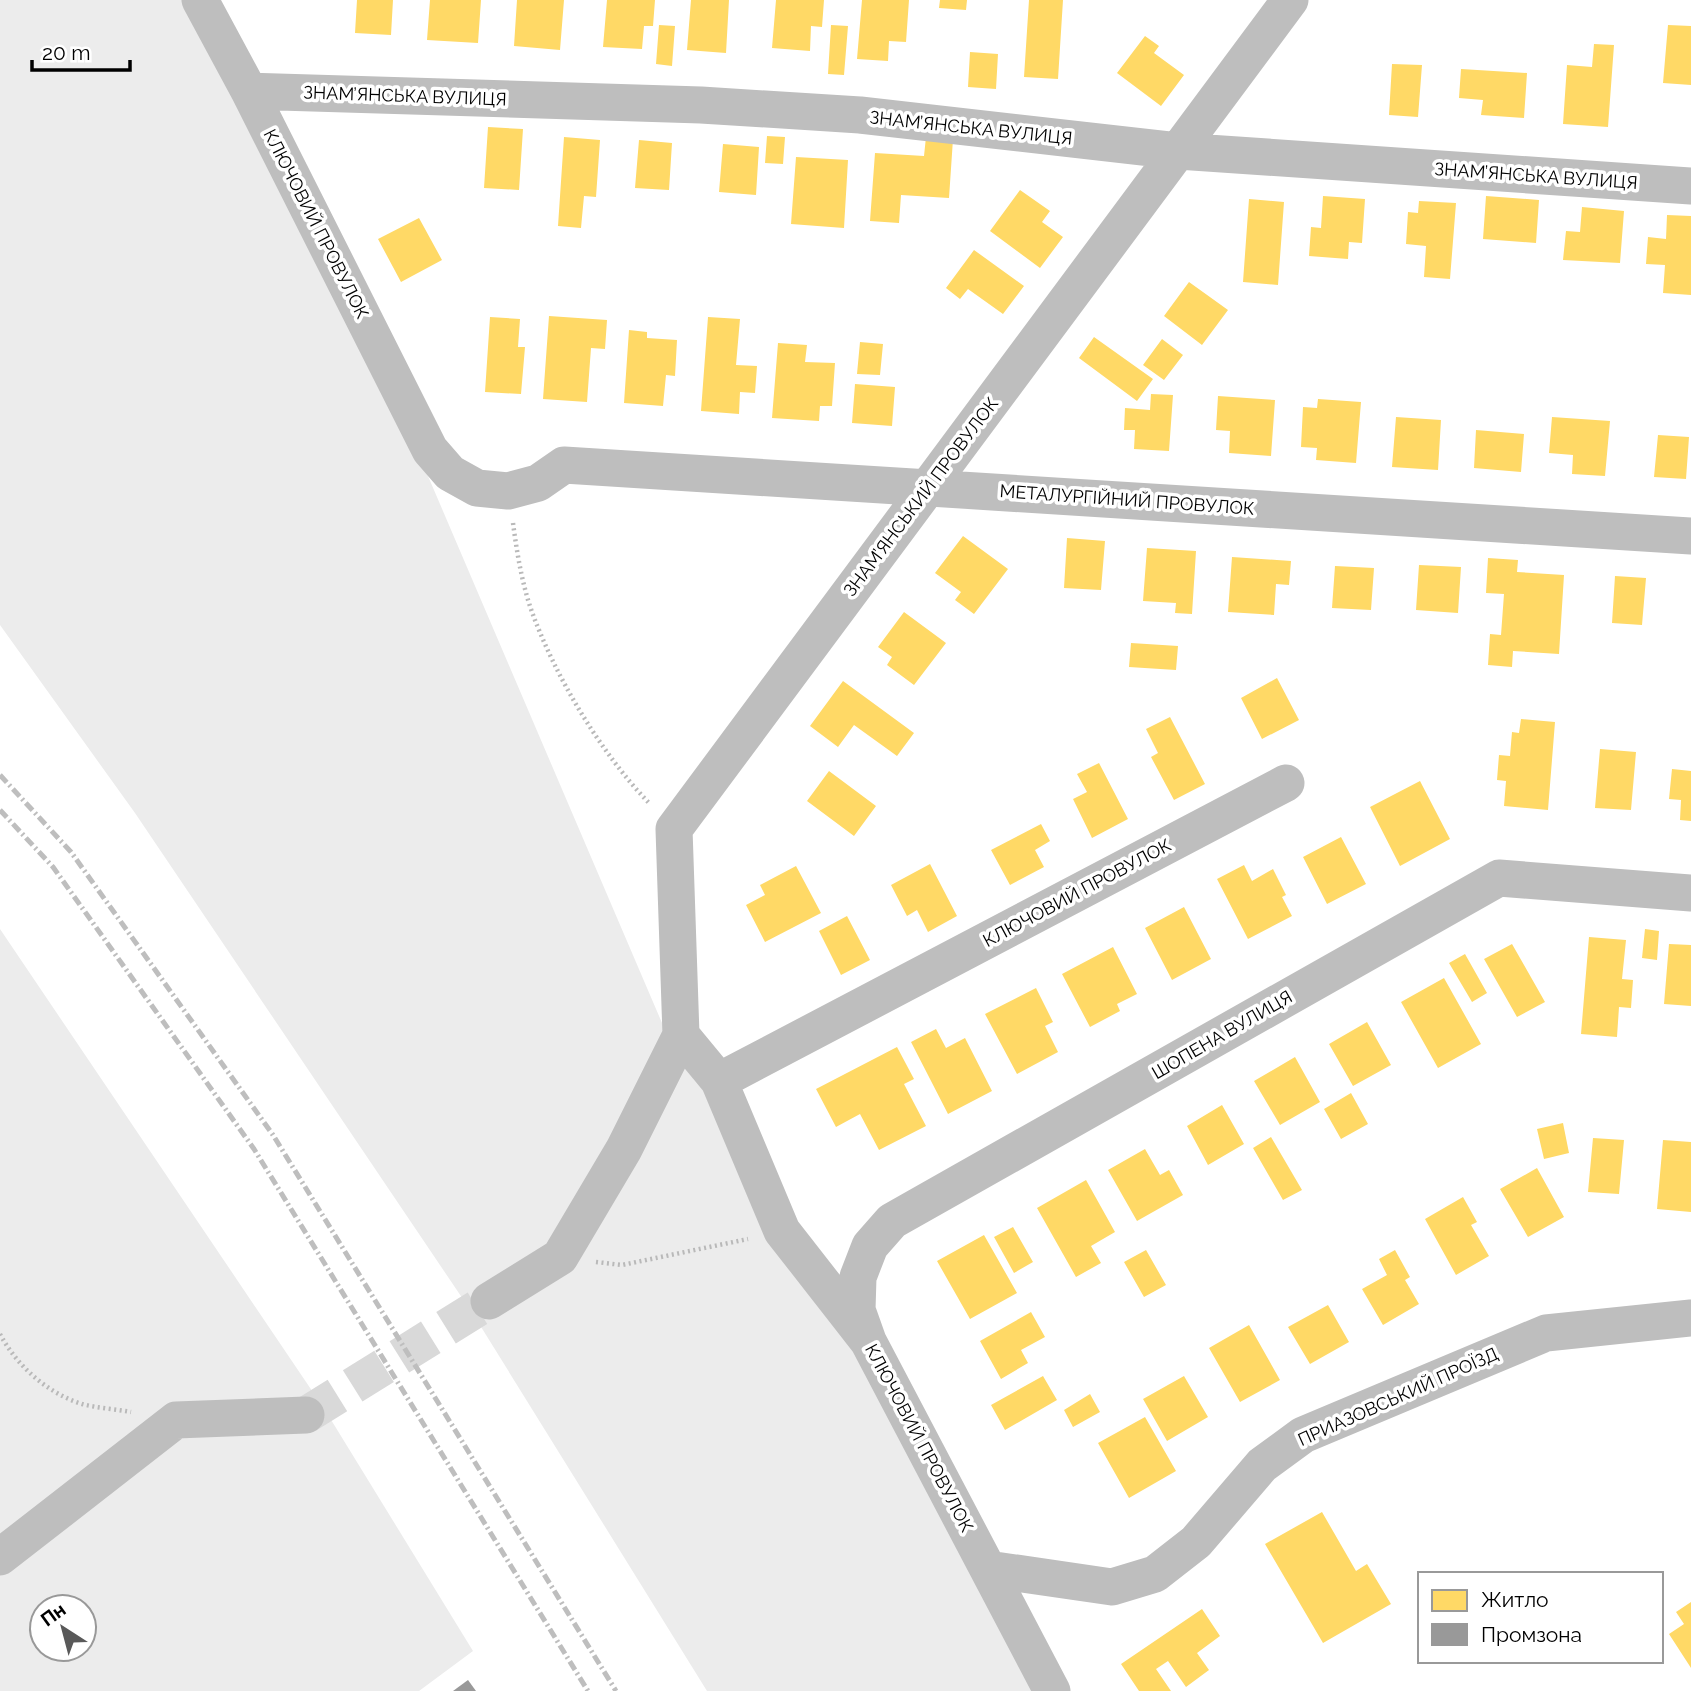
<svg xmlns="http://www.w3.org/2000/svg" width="1691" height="1691" viewBox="0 0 1691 1691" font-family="Raleway,sans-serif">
	<rect width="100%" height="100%" fill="#fff"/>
	<path fill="#ececec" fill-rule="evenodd" d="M0,0h186l233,455 252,589 37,43 150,261 180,343h-331l-234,-377 -338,-501 -135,-188z
		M0,929l325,481 148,241 -54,40h-419zM42,1607h42v42h-42z"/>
	<path fill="#ffd966" d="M357,0h36l-2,35 -36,-2z
		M430,0h51l-3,43 -51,-3z
		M517,0h47l-4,50 -46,-4z
		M607,0h48l-2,26h-9l-2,23 -39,-2z
		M691,0h38l-3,53 -39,-3z
		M776,0h48l-2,27 -11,-1 -1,25 -38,-3z
		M862,0h47l-3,42 -17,-1 -1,20 -31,-2z
		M940,0h27l-1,10 -27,-2z
		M1029,0h34l-5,79 -34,-2z
		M659,25l16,1 -3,40 -16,-2z
		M831,25l17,1 -4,49 -16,-1z
		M1668,25l23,1v59l-28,-2z
		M1145,36l14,10 -5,7 30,22 -23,31 -44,-33z
		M1594,44l20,1 -6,82 -45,-3 4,-59 25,2z
		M970,52l28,2 -2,35 -28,-2z
		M1392,64l30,1 -4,52 -29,-2z
		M1461,69l66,4 -3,45 -43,-3 2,-15 -24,-2z
		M488,127l35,2 -4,61 -35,-2z
		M767,136l18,1 -2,27 -18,-1z
		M564,137l36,3 -4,57 -12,-1 -3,32 -23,-2z
		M926,137l27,2 -4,59 -48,-3 -2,28 -29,-2 5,-68 49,3z
		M639,140l33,3 -3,47 -34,-2z
		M723,144l36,3 -3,48 -37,-3z
		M796,157l52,3 -4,68 -53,-4z
		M1020,190l30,21 -8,11 21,15 -23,31 -50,-37z
		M1323,196l42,3 -3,44 -13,-1 -1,17 -39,-3 2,-29 10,1z
		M1486,196l53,4 -3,43 -53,-4z
		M1249,199l35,3 -6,83 -35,-3z
		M1419,201l37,2 -6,76 -26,-2 2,-31 -20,-2 2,-32 10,1z
		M1582,207l42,4 -4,52 -57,-3 3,-29 14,1z
		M1667,215l24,1v79l-28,-2 2,-28 -19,-1 2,-27 18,2z
		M419,218l23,42 -41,22 -23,-43z
		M974,250l50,36 -21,28 -35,-25 -8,10 -14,-11z
		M1189,282l39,28 -26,35 -38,-29z
		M549,316l58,4 -2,29 -14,-1 -4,54 -44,-3z
		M490,317l30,2 -2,28h7l-4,47 -36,-2z
		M708,317l32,2 -4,46 21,1 -2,27 -15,-1 -1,22 -38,-3z
		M629,330l18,2v6l30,2 -2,36 -9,-1 -3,31 -39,-3z
		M1094,337l59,42 -16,22 -58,-43z
		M1162,339l21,16 -19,25 -21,-15z
		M860,342l23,2 -3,31 -23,-1z
		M778,343l29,2 -2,17 30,1 -3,43h-12l-1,15 -47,-3z
		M855,384l40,3 -3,39 -40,-3z
		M1151,394l22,1 -4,56 -35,-2 1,-19h-11l1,-22 25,2z
		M1218,396l57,4 -4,56 -42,-3 1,-22 -14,-1z
		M1318,399l43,3 -5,61 -40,-3 1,-12 -16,-1 2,-40 14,1z
		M1396,417l45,3 -3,50 -46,-3z
		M1552,417l58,4 -5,55 -33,-2 1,-19 -24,-2z
		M1476,430l48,4 -3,38 -47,-4z
		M1658,435l31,2 -3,42 -32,-2z
		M963,536l45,33 -34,45 -19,-14 6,-8 -26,-19z
		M1067,538l38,3 -4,49 -37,-2z
		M1147,548l49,3 -4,63 -17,-1 1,-10 -33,-2z
		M1232,557l59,4 -2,24 -13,-1 -2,31 -46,-3z
		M1488,558l30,2 -1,12 47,3 -5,79 -46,-3 -1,16 -24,-2 2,-31 11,1 3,-41 -18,-1z
		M1419,565l42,2 -3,46 -42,-3z
		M1335,566l39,2 -3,42 -39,-2z
		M1615,576l31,2 -4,47 -30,-2z
		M904,612l42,31 -32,42 -27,-20 5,-8 -14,-10z
		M1131,643l47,3 -2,24 -47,-3z
		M1277,678l22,42 -37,19 -21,-41z
		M843,681l71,52 -17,23 -43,-31 -16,22 -28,-21z
		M1170,717l35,67 -31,16 -23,-43 7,-4 -12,-24z
		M1521,719l34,3 -7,88 -44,-4 2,-25 -9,-1 2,-25 11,1 2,-24 7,1z
		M1600,749l36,3 -5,58 -36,-2z
		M1099,763l29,56 -36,19 -19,-39 14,-7 -10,-18z
		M1672,769l19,2v50l-11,-1 1,-20 -12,-1z
		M829,771l47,35 -22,30 -47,-35z
		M1420,781l30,58 -50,27 -30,-59z
		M1041,824l9,17 -15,9 9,17 -34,18 -19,-35z
		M1341,837l25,47 -39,20 -24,-47z
		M930,864l27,52 -29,16 -11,-22 -10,6 -16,-31z
		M1244,865l8,16 21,-12 13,26 -4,2 10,19 -44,23 -31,-60z
		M796,866l25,47 -56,29 -19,-37 19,-10 -5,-10z
		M1184,907l27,52 -39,21 -27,-52z
		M847,916l23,44 -29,15 -22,-44z
		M1645,929l14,2 -2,29 -15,-2z
		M1589,937l37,3 -4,39 11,1 -2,28 -12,-1 -2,30 -36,-3z
		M1512,944l33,58 -28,15 -33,-58z
		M1669,944l22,1v61l-27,-2z
		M1113,947l24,47 -20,10 3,7 -30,16 -28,-53z
		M1465,954l22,39 -15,9 -23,-39z
		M1444,978l37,66 -43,24 -37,-66z
		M1036,988l17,34 -8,4 13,26 -41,22 -32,-60z
		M1367,1022l24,43 -38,21 -24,-42z
		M936,1029l10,19 19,-10 27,53 -44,23 -37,-72z
		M897,1047l17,32 -10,5 22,42 -47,24 -19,-36 -24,13 -20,-38z
		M1295,1057l25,45 -40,23 -26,-44z
		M1351,1093l17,31 -27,15 -17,-30z
		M1222,1105l22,39 -36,21 -21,-39z
		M1563,1123l6,30 -25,6 -7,-30z
		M1271,1137l31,53 -19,10 -30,-52z
		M1593,1138l31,2 -5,54 -31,-2z
		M1663,1140l28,2v70l-34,-3z
		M1145,1149l15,26 9,-5 14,25 -46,26 -29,-51z
		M1537,1168l27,49 -36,20 -28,-48z
		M1086,1180l29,52 -24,14 10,17 -25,14 -39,-69z
		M1463,1197l14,25 -6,3 18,31 -33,19 -31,-56z
		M1013,1227l20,35 -19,11 -20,-36z
		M984,1235l33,58 -47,26 -33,-58z
		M1146,1250l20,35 -22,12 -20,-35z
		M1395,1250l15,27 -5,3 14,24 -36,21 -21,-36 25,-14 -8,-16z
		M1328,1305l21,37 -39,22 -22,-37z
		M1031,1312l14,25 -24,13 7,13 -27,16 -21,-38z
		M1249,1325l31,55 -40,22 -31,-54z
		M1043,1376l14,24 -52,30 -14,-25z
		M1184,1376l24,41 -41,24 -24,-42z
		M1090,1394l10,18 -27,15 -9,-17z
		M1145,1417l31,54 -47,27 -31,-55z
		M1322,1512l34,59 11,-7 24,40 -68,39 -58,-99z
		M1691,1602v66l-22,-34 15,-10 -8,-12z
		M1202,1609l18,27 -23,17 12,17 -23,17 -18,-26 -12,8 15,22h-32l-18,-27z"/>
	<path fill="#999" d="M468,1680l8,11h-23z"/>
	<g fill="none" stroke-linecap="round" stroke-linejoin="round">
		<path stroke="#d9d9d9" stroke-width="37" stroke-dasharray="37 18" stroke-linecap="butt" d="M306,1415l183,-114"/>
		<path stroke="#b9b9b9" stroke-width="4.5" stroke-dasharray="2 3.5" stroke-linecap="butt" d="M513,523c4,30 9,61 19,89 24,66 69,141 117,191
			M596,1262l26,3 126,-26
			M0,1334c17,32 47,59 82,70 15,4 33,5 49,8"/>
		<path stroke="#bebebe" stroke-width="37" d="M200,0l49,91 181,359 20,23 27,15 31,3 30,-8 26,-18 1127,71
			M249,91l452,14 159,10 318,36 513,35
			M681,1035l38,46 63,150 86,110 184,350
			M719,1081l567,-298
			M489,1301l71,-44 64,-108 57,-114 -7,-206 616,-829
			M868,1341l-11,-31 1,-33 12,-31 22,-25 607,-343 192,15
			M0,1557l176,-137 130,-5
			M988,1569l124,18 43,-13 41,-32 66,-77 41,-30 243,-102 145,-15"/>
		<path stroke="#bebebe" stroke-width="5" stroke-dasharray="10 3.5 2 3.5" stroke-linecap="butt" d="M0,775l71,77 202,283 343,556
			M0,810l53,57 201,282 334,542"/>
	</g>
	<g text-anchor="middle" stroke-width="7" stroke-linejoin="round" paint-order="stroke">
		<g font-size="18" fill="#000" stroke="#fff">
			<text transform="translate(405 96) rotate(2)" y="6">ЗНАМ’ЯНСЬКА ВУЛИЦЯ</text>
			<text transform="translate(971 128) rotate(6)" y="6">ЗНАМ’ЯНСЬКА ВУЛИЦЯ</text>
			<text transform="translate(1536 176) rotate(4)" y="6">ЗНАМ’ЯНСЬКА ВУЛИЦЯ</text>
			<text transform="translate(316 224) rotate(63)" y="6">КЛЮЧОВИЙ ПРОВУЛОК</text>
			<text transform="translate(921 497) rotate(-53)" y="6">ЗНАМ’ЯНСЬКИЙ ПРОВУЛОК</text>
			<text transform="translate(1127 500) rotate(4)" y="6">МЕТАЛУРГІЙНИЙ ПРОВУЛОК</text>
			<text transform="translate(1077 893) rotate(-28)" y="6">КЛЮЧОВИЙ ПРОВУЛОК</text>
			<text transform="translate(1222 1035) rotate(-30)" y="6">ШОПЕНА ВУЛИЦЯ</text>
			<text transform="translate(1398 1397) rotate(-24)" y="6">ПРИАЗОВСЬКИЙ ПРОЇЗД</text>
			<text transform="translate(919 1438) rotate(62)" y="6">КЛЮЧОВИЙ ПРОВУЛОК</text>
		</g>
	</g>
	<rect x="1418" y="1572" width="245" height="91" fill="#ffffff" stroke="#999999" stroke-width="2"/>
	<rect x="1432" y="1590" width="35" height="21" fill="#ffd966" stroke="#999999" stroke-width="2"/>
	<text x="1481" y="1607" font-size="21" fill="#000000">Житло</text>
	<rect x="1432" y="1624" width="35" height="21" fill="#999999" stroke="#999999" stroke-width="2"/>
	<text x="1481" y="1642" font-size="21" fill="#000000">Промзона</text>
	<g transform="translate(63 1628) rotate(324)"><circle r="33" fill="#ffffff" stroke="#999999" stroke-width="2"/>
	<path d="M0-5L12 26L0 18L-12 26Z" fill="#595959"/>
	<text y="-10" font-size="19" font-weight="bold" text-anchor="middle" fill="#000000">Пн</text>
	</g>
	<path d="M32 60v10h98v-10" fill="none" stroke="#000000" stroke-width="3.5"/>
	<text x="42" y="60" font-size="21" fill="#000000" stroke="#ffffff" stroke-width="5" paint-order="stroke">20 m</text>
</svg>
